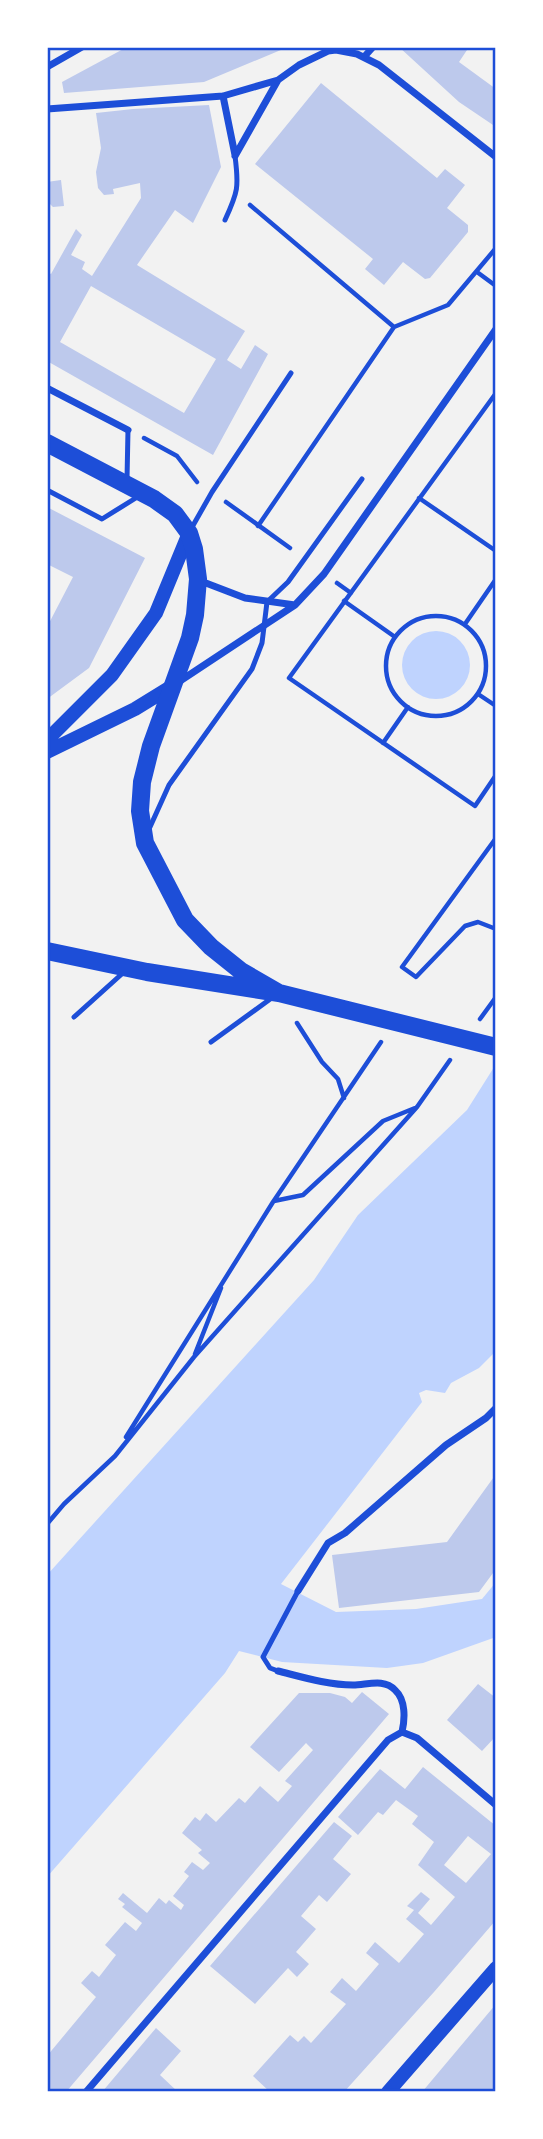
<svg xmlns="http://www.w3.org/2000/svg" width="543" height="2139" viewBox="0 0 543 2139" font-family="'Noto Sans',sans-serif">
	<rect width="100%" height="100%" fill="#f2f2f2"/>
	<path fill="#bfd3fe" d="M402 665a34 34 0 1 1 68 0a34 34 0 1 1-68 0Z
		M496,1064v287l-17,17 -28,15 -6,10 -19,-3 -7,3 3,9 -141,182 55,28 80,-3 66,-10 14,-17v55l-73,26 -36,5 -105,-6 -43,-11 -14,22 -178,204v-302l267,-295 44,-65 109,-105z"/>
	<path fill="#bdc9ec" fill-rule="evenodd" d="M127,47h161l-84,35 -140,11 -2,-11z
		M399,47h70l-10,15 37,27v38l-37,-25z
		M321,83l116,95 8,-9 20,16 -18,23 21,17v7l-38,46 -5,1 -22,-17 -19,23 -19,-16 8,-10 -118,-95z
		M209,105l12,62 -28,56 -18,-13 -38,55 108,66 -18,29 14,9 14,-24 13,9 -55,101 -166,-94v-89l4,2 25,-45 6,6 -11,20 14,7 -3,7 10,7 49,-78 -1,-15 -27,6 1,5 -10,1 -6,-7 -2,-16 5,-24 -5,-35 37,-4zM91,286l125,73 -32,54 -124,-71z
		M61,180l3,26 -11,1 -6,-6v-19z
		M47,507l98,51 -56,110 -42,31v-72l26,-50 -26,-13z
		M496,1474v95l-17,23 -140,16 -7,-53 115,-13z
		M478,1684l18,14v38l-14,15 -35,-31z
		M362,1692l27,22 -323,378h-19v-36l49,-59 -15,-14 11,-12 7,6 17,-22 -11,-10 20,-23 11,9 6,-8 -20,-16 3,-3 -7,-5 5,-6 24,20 12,-15 7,6 3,-4 12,10 3,-5 -11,-9 16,-20 -5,-4 8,-10 11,8 7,-7 -12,-10 4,-3 -20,-17 13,-16 5,4 6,-8 10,9 23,-24 6,5 15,-17 18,16 14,-16 -7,-5 28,-31 -7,-7 -27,29 -29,-25 49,-54h31l15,4 7,6z
		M423,1767l73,59v94l-62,72 -90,100h-74l-17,-16 37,-41 8,7 6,-6 7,7 35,-39 -16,-12 12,-14 14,13 23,-27 -13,-11 9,-11 24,21 25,-29 -18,-15 8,-9 -7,-4 14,-14 9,7 -12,14 13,12 24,-28 -37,-32 16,-23 -22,-18 6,-8 -22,-16 -13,15 -5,-3 -20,23 -20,-18 42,-48 25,20zM468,1836l23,18 -25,29 -22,-18z
		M334,1822l18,14 -19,23 18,15 -24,28 -8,-7 -18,21 15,13 -20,23 13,12 -12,13 -9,-9 -33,36 -45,-38z
		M496,2004v85l-3,3h-71z
		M156,2028l25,23 -21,24 18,17h-76z"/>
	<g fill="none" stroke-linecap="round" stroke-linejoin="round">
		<path stroke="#1d4ed8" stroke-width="4.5" d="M250,205l144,122
			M477,272l19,14
			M496,393l-207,285 186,128 21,-31
			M144,438l33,18 20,26
			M419,498l77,53
			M226,502l64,46
			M258,526l136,-199 54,-22 48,-57
			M337,583l14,10
			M344,601l51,36
			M386 666a50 50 0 1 1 100 0a50 50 0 1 1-100 0Z
			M465,624l31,-45
			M478,694l18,12
			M383,743l25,-36
			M496,838l-94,129 14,10 49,-51 13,-4 18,7
			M480,1019l16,-22
			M297,1023l25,39 16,17 6,19
			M274,1201l29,-6 80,-74 32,-13
			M195,1354l26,-66
			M126,1437l147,-235 108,-160
			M47,1524l17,-20 51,-48 79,-99 223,-250 33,-47"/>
		<path stroke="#1d4ed8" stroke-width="5" d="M225,220c13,-28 14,-33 10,-64
			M127,479l1,-49
			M47,490l55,29 37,-23
			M191,529l21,-37 79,-119
			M150,827l19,-42 83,-116 10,-26 5,-41 21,-20 74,-103
			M74,1017l50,-45
			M211,1042l62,-45
			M278,1671l-8,-3 -7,-11 35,-66"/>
		<path stroke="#1d4ed8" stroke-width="7" d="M364,57l9,-10
			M47,67l35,-20
			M223,96l12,59
			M47,109l176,-13 55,-16
			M235,156l43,-76 21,-15 29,-14 8,-1 21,4 22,11 117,92
			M47,388l81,42
			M198,580l47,18 50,7 29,-31 172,-245
			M177,683l118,-78
			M298,1591l30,-48 17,-10 101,-88 40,-27 10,-10
			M278,1671c24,6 50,14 75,14 14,0 31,-7 42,5 11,10 10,29 7,42
			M86,2092l302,-352 14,-8 15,6 79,67"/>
		<path stroke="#1d4ed8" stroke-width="14" d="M47,740l65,-65 44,-62 33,-80
			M47,752l88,-43 39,-24
			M388,2092l108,-124"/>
		<path stroke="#1d4ed8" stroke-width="18" d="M47,443l107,56 21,15 14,19 5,16 4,30 -3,36 -5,23 -39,108 -9,36 -2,29 5,32 40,77 26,27 30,24 38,22
			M47,951l100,21 132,21 217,54"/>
	</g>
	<rect width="543" height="2139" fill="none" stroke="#ffffff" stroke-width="98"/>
	<rect x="49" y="49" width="445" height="2041" fill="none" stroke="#1d4ed8" stroke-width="2.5"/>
</svg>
